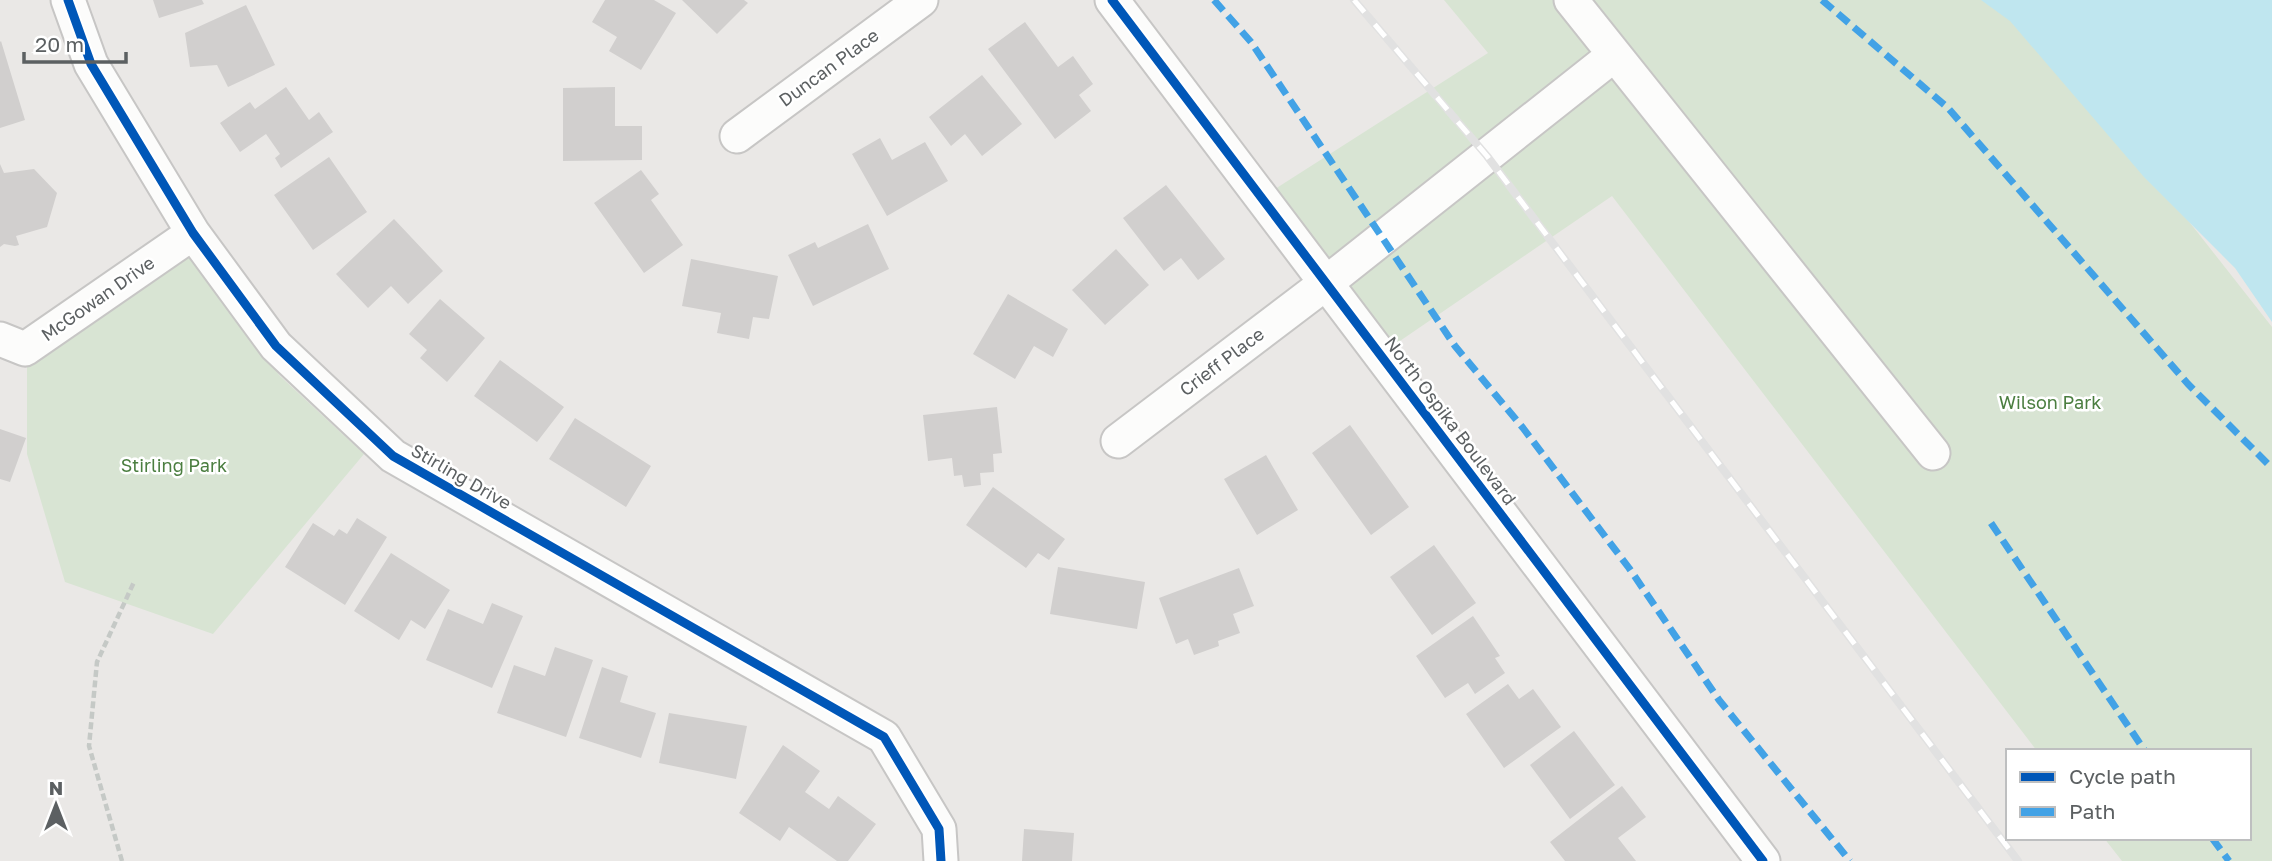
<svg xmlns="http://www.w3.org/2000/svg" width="2272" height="861" viewBox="0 0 2272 861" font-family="'Golos Text',sans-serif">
	<rect width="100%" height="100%" fill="#eae8e6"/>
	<path fill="#d8e4d3" d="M1444,0h542l68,50 218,277v534h-150l-18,-23h145v-87h-212l-425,-555 -218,149 -119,-156 213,-136z
		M183,250l97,126 84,78 -151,180 -148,-52 -38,-128v-95z"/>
	<path fill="#bfe6ef" d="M1981,0h291v322l-37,-54 -91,-91 -134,-156z"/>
	<path fill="#d1cfce" d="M153,0h49l2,4 -45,14z
		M605,0h49l22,13 -35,57 -32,-19 8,-14 -25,-15z
		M682,0h62l4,3 -31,31z
		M246,5l29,60 -47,22 -11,-22 -27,2 -5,-34z
		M1025,22l33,45 15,-11 20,28 -14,11 12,16 -36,28 -67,-90z
		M1,41l24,79 -25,8v-86z
		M982,75l40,49 -40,32 -17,-22 -14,12 -22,-29z
		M286,87l23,33 10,-8 14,20 -52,36 -6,-10 5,-4 -14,-20 -26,18 -20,-29 30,-21 5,7z
		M615,87v39h27v34l-79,1v-73z
		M880,138l12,22 33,-18 23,39 -61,35 -35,-62z
		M329,157l38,55 -54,38 -39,-55z
		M0,164l4,9 30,-4 23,24 -10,34 -31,9 3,9 -4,1 -11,-2 -4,3z
		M641,170l18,24 -8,6 32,45 -39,28 -50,-70z
		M1166,185l59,74 -27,21 -17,-22 -17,13 -41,-53z
		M394,219l49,52 -35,33 -17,-18 -23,22 -32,-34z
		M868,224l21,45 -76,37 -25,-51 27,-13 3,6z
		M1116,249l33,36 -44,40 -33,-35z
		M691,259l87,17 -9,43 -16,-2 -4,22 -32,-6 4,-20 -39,-7z
		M1008,294l60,35 -15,28 -19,-11 -19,33 -42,-25z
		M440,299l45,39 -38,44 -27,-24 7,-8 -18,-16z
		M500,360l64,47 -27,35 -63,-46z
		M997,407l5,46 -9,1 1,18 -14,1 1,12 -17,2 -2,-12 -8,1 -2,-18 -24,3 -5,-46z
		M575,418l76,48 -25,41 -77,-48z
		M1350,425l59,82 -38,28 -59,-82z
		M0,429l26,9 -16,44 -10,-3z
		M1266,455l32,55 -41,25 -33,-56z
		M993,487l72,52 -16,21 -11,-7 -12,15 -60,-43z
		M357,518l30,19 -42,68 -60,-38 28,-44 21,13 5,-7 8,5z
		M1434,545l42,58 -44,32 -42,-58z
		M391,553l59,37 -25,39 -14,-9 -12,20 -45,-29z
		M1058,567l87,15 -8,47 -87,-15z
		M1239,568l15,38 -21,8 7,19 -22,8 1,5 -25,9 -6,-16 -12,5 -17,-46z
		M492,603l31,13 -31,72 -66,-28 22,-51 35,15z
		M1473,616l27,40 -5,2 10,15 -30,21 -7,-11 -23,15 -29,-42z
		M555,647l38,13 -27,77 -69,-24 17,-48 31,11z
		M602,667l26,9 -8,26 36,11 -15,45 -62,-20z
		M1508,684l11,15 14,-10 28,38 -57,41 -38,-54z
		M669,713l78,13 -11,53 -77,-16z
		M1574,731l41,54 -45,34 -40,-54z
		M783,745l37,26 -15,21 24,17 9,-13 38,28 -28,37h-11l-48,-34 -9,14 -41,-28z
		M1622,786l24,31 -28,21 18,23h-71l-15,-19z
		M1024,829l50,4 -2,28h-50z"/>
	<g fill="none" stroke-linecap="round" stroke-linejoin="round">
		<g stroke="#c7c6c5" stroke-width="37">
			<path id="minor" d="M68,0l23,64 102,169 83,113 117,110 491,281 55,92 2,32
				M1112,0l651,861
				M1571,0l362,453
				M737,136l184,-136
				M0,339l25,10 168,-116
				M1118,441l208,-158 288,-228"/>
		</g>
		<path stroke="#c5c9c6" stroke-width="4.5" stroke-dasharray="7 3.5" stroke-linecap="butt" d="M122,861l-33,-115 8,-84 37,-80"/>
		<use href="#minor" stroke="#fcfcfb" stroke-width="33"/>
		<g stroke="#e1e1e1" stroke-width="8">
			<path id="rail" d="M1354,0l133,156 531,705"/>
		</g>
		<use href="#rail" stroke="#fff" stroke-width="5" stroke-dasharray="16" stroke-linecap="butt"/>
		<path stroke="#42a2e6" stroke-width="7" stroke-dasharray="14 7" stroke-linecap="butt" d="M1214,0l37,42 204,304 68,82 106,140 90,132 131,161
			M1822,0l126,108 240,276 84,84
			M1991,523l154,228
			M2212,838l17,23"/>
		<g stroke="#fff" stroke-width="13">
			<path id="cycleway" d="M68,0l23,64 102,169 83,113 117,110 491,281 55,92 2,32
				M1112,0l651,861"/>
		</g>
		<use href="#cycleway" stroke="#0057b8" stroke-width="9"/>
	</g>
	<g text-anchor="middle" stroke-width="5" stroke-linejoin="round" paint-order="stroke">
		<g font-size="18" fill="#5c6062" stroke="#fff">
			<text transform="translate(829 68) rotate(-36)" y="6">Duncan Place</text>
			<text transform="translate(98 299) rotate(-35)" y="6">McGowan Drive</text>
			<text transform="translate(1222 362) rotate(-37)" y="6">Crieff Place</text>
			<text transform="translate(1450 421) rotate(53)" y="6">North Ospika Boulevard</text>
			<text transform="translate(461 477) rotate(30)" y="6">Stirling Drive</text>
		</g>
		<g font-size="18" fill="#4b7e40" stroke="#fff">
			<text x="2050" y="409">Wilson Park</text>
			<text x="174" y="472">Stirling Park</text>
		</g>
	</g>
	<rect x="2006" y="749" width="245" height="91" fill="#ffffff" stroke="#bebfc0" stroke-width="2"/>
	<rect x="2020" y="772" width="35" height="10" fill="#0057b8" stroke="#bebfc0" stroke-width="2"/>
	<text x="2069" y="784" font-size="21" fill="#5c6062">Cycle path</text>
	<rect x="2020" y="807" width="35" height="10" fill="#42a2e6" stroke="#bebfc0" stroke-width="2"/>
	<text x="2069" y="819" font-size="21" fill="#5c6062">Path</text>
	<g transform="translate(56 805)" stroke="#ffffff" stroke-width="5" paint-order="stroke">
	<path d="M0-5L12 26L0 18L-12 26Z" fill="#5c6062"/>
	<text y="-10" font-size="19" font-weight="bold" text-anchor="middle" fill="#5c6062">N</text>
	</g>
	<path d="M24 52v10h102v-10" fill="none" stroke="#5c6062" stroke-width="3.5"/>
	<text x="35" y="52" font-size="21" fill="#5c6062" stroke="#ffffff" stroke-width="5" paint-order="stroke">20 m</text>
</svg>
